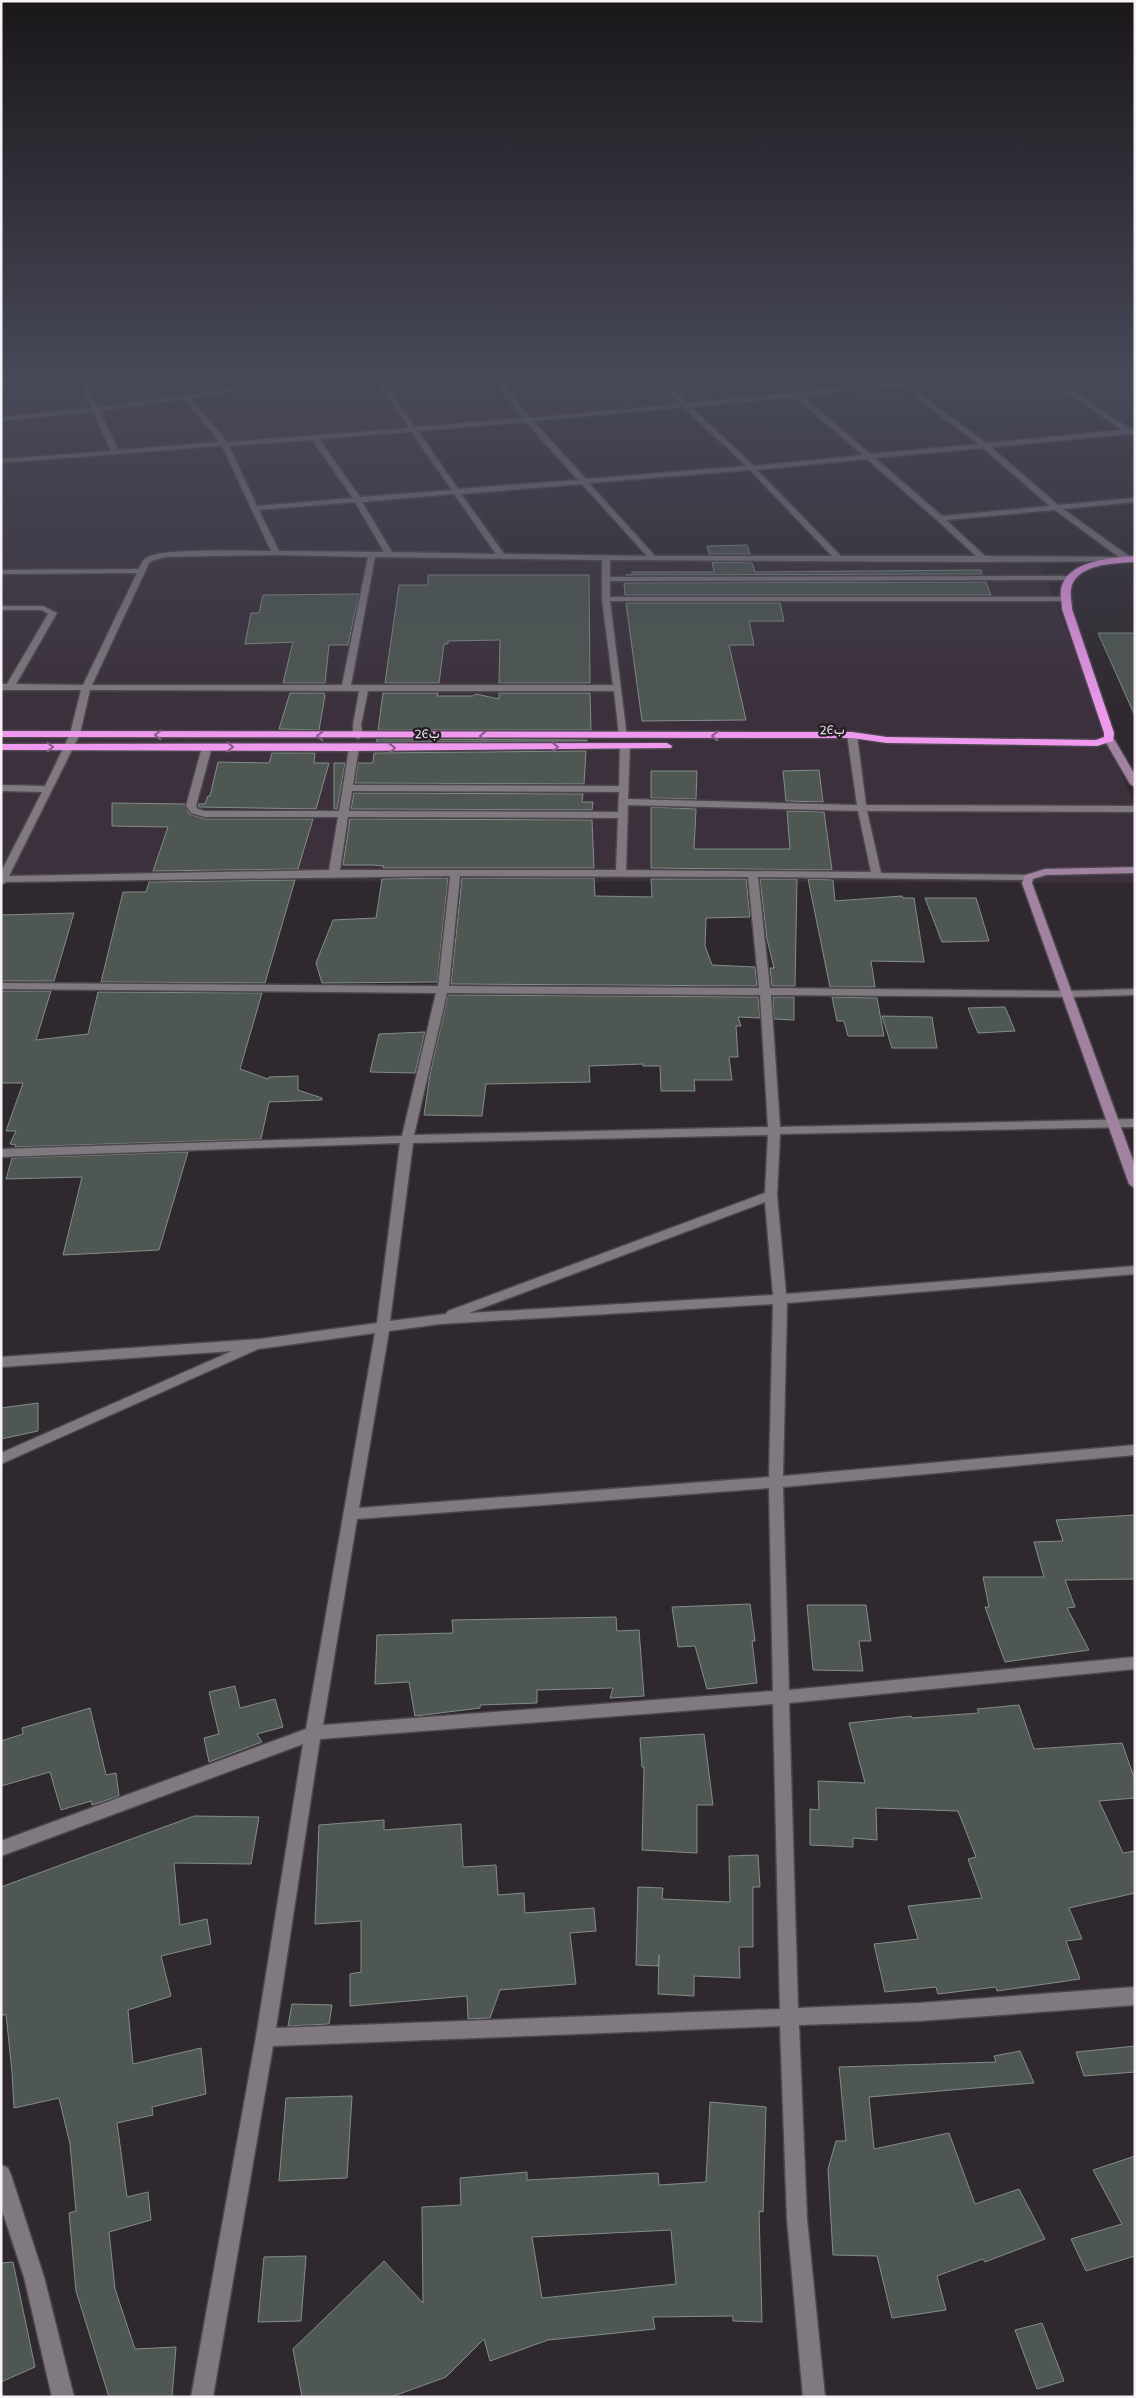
<svg xmlns="http://www.w3.org/2000/svg" width="1136" height="2398" viewBox="0 0 1136 2398" font-family="Mulish,Vazirmatn,sans-serif">
	<rect width="100%" height="100%" fill="#2f292f"/>
	<path fill="#3b303b" d="M1,376h646l36,33 -265,22 94,127 529,7 94,242v76l-1134,-3z"/>
	<path fill="#4e5752" stroke="#838d88" fill-rule="evenodd" d="M747,545l3,9h-41l-2,-8z
		M712,562l40,1 3,9 226,-2 1,4 -356,1h6v-3h82z
		M428,575h161l1,108h-91l1,-43 -52,1v3h-4l-5,39h-54l14,-98h29z
		M986,582l5,13h-366l-1,-12z
		M359,594l-11,51h-19l-4,38h-42l10,-41 -48,2 6,-31h8l4,-18z
		M626,603h154l4,18h-35l5,24h-25l17,75 -104,1z
		M1098,633h37v83z
		M290,693h34l1,3 -6,34 -40,-1z
		M383,693h55l-1,3h36l3,-2 23,5v-6h91l1,37h-213z
		M377,739l210,1v1l-211,1z
		M586,751l-2,33 -229,-1 3,-20h15l1,-10z
		M272,753h43l-1,10h15l-13,46 -117,-2 -1,-3h7l3,-8h2l8,-34 51,1z
		M334,763h11l-8,46h-3z
		M819,770l4,32 -37,-1 -3,-30z
		M651,771h46l-1,28 -45,-1z
		M354,793l229,1 -1,8h11l-1,8 -241,-1z
		M112,803l73,1 4,10 16,5h108l-15,50 -145,2 15,-44 -56,-1z
		M651,807l45,2 -2,40h96l-3,-38 37,1 8,58 -181,-2z
		M350,819l242,1 2,48h-211l1,-2 -12,-1h-29z
		M448,878l-11,104 -115,1 -6,-20 17,-43 43,-2 6,-39z
		M462,878h132l1,18 57,1 -1,-18h95l4,38 -44,1 -1,28 7,19 43,2 2,19 -306,-2z
		M760,879h37l-2,107h-23l-2,-18h4l-7,-29z
		M808,879l25,1 2,21 67,-5 1,2h11l10,64 -53,-1 4,26h-45z
		M295,880l-30,103 -164,-1 22,-90h23l3,-10z
		M925,898h51l13,43 -47,1z
		M74,913l-20,68h-53v-66z
		M1,991h50l-15,49 52,-6 10,-42 164,1 -22,76 28,10 1,-2 29,-1v14l24,8v2l-53,2 -8,37 -246,8 1,-2 -6,-1 6,-13h-10l17,-48h-22z
		M448,995l310,2 2,21 -22,-1 3,9h-5l2,31h-9l3,23h-38l1,11h-34l-1,-25h-17v-2l-54,2 1,16 -104,2 -4,32 -58,-1 6,-41z
		M773,997h21v23l-20,-1z
		M832,997l45,1 7,38h-36l-4,-15h-7z
		M1005,1007l10,24 -37,2 -10,-25z
		M882,1016l50,1 5,31h-45z
		M425,1032l-10,41 -45,-1 9,-38z
		M188,1152l-29,98 -96,5 19,-78 -76,2 6,-21z
		M38,1403v28l-37,8v-31z
		M1135,1515v64l-70,1 10,27 -8,1 22,42 -84,12 -20,-55h4l-6,-30h61l-10,-35 29,-1 -7,-21z
		M750,1604l5,37h-3l5,42 -50,6 -12,-43 -17,1 -6,-40z
		M807,1605h59l5,36h-12l4,30 -50,-1z
		M616,1617l1,14 22,-1 5,66 -34,2 3,-10 -76,2v13l-57,2v3l-65,8 -6,-34 -34,2 2,-49 76,-2 -1,-13z
		M235,1686l5,22 35,-9 8,28 -26,7 5,8 -53,20 -5,-24 15,-4 -10,-42z
		M1019,1705l15,44 88,-6 13,37v18l-36,3 24,52 12,-2v42l-66,15 13,31 -16,2 14,38 -83,12 -1,-4 -58,7 -2,-7 -51,5 -11,-48 44,-5 -10,-33 74,-8 -14,-39 8,-2 -18,-46 -82,-3 1,32 -24,-2v9l-43,-2v-36l9,1 -1,-29 47,2 -16,-60 62,-7 1,2 67,-5 -2,-4z
		M90,1708l16,67 10,-2 3,23 -27,9 -1,-4 -30,9 -11,-38 -49,14v-45l22,-7 -1,-6z
		M704,1734l9,71h-16v48l-55,-3 2,-83h-2l-2,-29z
		M194,1816l65,1 -8,47 -77,-1 6,62 27,-6 4,25 -50,12 10,40 -43,14 5,54 68,-16 5,46 -54,13 1,8 -36,8 10,74 21,-5 3,28 -42,12 6,57 20,60 41,-2 -4,50h-63l-33,-106 -7,-78 7,-2 -6,-67 -11,-46 -45,10 -2,-36 -6,-58 -5,2v-129z
		M384,1820v10l77,-6 2,43 33,-2 2,30 26,-2 1,20 69,-5 2,23 -26,2 6,51 -76,6 -10,28 -22,1 -1,-23 -117,10v-32l11,-2v-51l-46,3 4,-99z
		M758,1855l2,32h-7v60h-14l1,31 -46,-2v20l-36,-2 1,-39 -1,11 -22,-1 2,-78 25,1 -1,11 68,3 -1,-46z
		M292,2004l40,1 -3,19 -41,2z
		M1135,2046v26l-51,4 -8,-24z
		M1020,2051l14,32 -165,14 5,52 75,-16 26,71 44,-15 26,50 -60,23 -2,-3 -46,17 9,34 -54,8 -15,-62 -44,-1 -5,-86 8,-28h10l-7,-74 157,-5 -2,-6z
		M352,2096l-5,82 -68,3 7,-83z
		M710,2102l56,5 -3,105 -4,-1 3,111 -29,-1v-5l-80,1 2,12 -107,11 -58,21 -6,-22 -38,38 -55,20h-89l-9,-48 91,-88 39,42 -1,-96 39,-2 -1,-27 67,-6v8l131,-7 1,12 47,-3zM671,2230l5,54 -134,14 -10,-61z
		M1135,2156v100l-49,15 -15,-32 51,-15 -29,-54z
		M306,2256l-5,65 -43,1 6,-65z
		M13,2262l22,105 -34,15v-119z
		M1042,2323l22,58 -27,8 -22,-59z"/>
	<g fill="none" stroke-linecap="round" stroke-linejoin="round">
		<g stroke="#4d474d" stroke-width="3">
			<path id="street" d="M77,376h6l15,32 212,-32h19l-139,22 37,44 182,-14 -36,-52h7l35,51 108,-9 -33,-42h7l33,42 151,-14 -29,-28h7l28,27 104,-10 -19,-17h7l19,16 103,-11 98,-5 -90,10 77,57 136,-13 -79,-54h8l79,53h5v4l-4,2 -3,-1 -137,13 67,58 77,-7v4l-72,7 67,48v4l-146,1 -374,-2v17l463,-1 4,2 -4,2 -463,1v16h456l4,2 -4,2h-456l17,136 -8,-2 -5,-44h-246l-7,34 2,11 -5,3 -5,-3v-11l6,-34 -269,-1 -10,44 -71,142 320,-6 9,-53h-133l-14,-4 -5,-7 16,-59 5,-3 5,3 -16,59 2,3 7,2h134l10,-63 5,-3 5,3 -6,37 266,1 1,-40 5,-3 5,3 -2,53 229,6 -10,-70 5,-3 5,3 9,70 269,1v6l-268,-1 14,62 152,2v4l-4,1 -271,-3 12,111 298,3 67,-2v6l-67,2 -297,-2 9,132 355,-8v8l-355,7 -3,61 9,99 349,-28v8l-348,29 -4,173 352,-31v10l-352,32 6,203 346,-33v12l-346,34 9,305 121,-5 216,-16v18l-216,16 -120,4 8,194 18,178h-22l-16,-178 -7,-193 -507,20 -60,351h-22l65,-360 47,-293 -302,112v-15l305,-112 69,-396 -117,16 -257,115v-11l231,-102 -231,16v-10l259,-18 117,-16 23,-180 -399,14v-8l401,-13 34,-143 -435,-4v-6l437,3 12,-110 -444,6 -5,3v-13l41,-80 -41,-1v-6l44,1 25,-52 11,-44h-80v-6h6l41,-70 -6,-4h-41v-4h42l14,7 -41,71 67,1 54,-112 -136,1v-4l138,-1c2,-5 4,-10 9,-12 17,-9 99,-6 123,-6l-49,-105 -221,17v-4l110,-8 -18,-39 -92,9v-4l91,-9zM901,386l78,58 -109,10 -68,-58zM795,397l68,58 -109,11 -63,-59zM184,399l36,43 -102,8 -18,-39zM684,407l62,59 -160,13 -53,-58zM526,422l52,58 -120,9 -40,-58zM411,432l41,58 -92,7 -41,-58zM312,440l41,58 -96,8 -28,-60zM983,448l67,58 -108,10 -67,-58zM867,459l70,61 39,36h-135l-84,-86zM750,470l82,86h-177l-66,-73zM582,484l65,72 -143,-2 -43,-60zM454,494l42,60 -104,-2 -30,-50zM355,502l29,50 -105,-1 -20,-41zM1055,510l64,47 -134,-1 -39,-36zM276,555l92,2 -26,128h-250l57,-122 5,-3 12,-3zM375,557l227,3v39l11,86h-262zM352,791l267,1 -1,20 -269,-1zM628,805l230,6 13,61 -245,-2zM348,817l270,1 -2,52h-276zM460,876l288,1 11,111 -310,-2zM447,993l313,2 8,132 -354,8zM768,1135l-3,58 -317,118 -2,3 -56,7 23,-178zM765,1202l8,93 -304,18zM773,1304l-4,173 -410,31 30,-177 51,-7zM769,1488l4,203 -450,34 34,-206zM773,1704l7,305 -504,19 44,-289z
				M1,2165l7,3 3,7 33,102 30,120h-22l-28,-120 -23,-70z"/>
		</g>
		<g stroke="#4d474d" stroke-width="3">
			<path id="secondary" d="M1109,736l5,3 21,36v12l-5,-3 -26,-45z
				M1135,867v6l-89,2 -13,4 -1,4 103,283v22l-6,-4 -107,-301 3,-8 20,-6z"/>
		</g>
		<g stroke="#4d474d" stroke-width="3">
			<path id="highway" d="M1135,556v6c-20,1 -60,2 -64,27 -1,7 1,14 1,20l42,124 -1,8 -16,5 -210,-3 -35,-5 -851,-1v-6l851,1 35,5 209,3 8,-3v-4l-42,-124c0,-6 -2,-13 -1,-20 6,-29 50,-31 74,-33z
				M667,743l5,3 -1,2 -317,3 -353,-1v-6z"/>
		</g>
		<use href="#street" fill="#807980" fill-rule="evenodd"/>
		<use href="#secondary" fill="#a183a1" fill-rule="evenodd"/>
		<use href="#highway" fill="#e9e" fill-rule="evenodd"/>
	</g>
	<defs><path id="oneway-chevron" d="M-2-3.5L2.5 0L-2 3.5" fill="none" stroke-width="1.6" stroke-linecap="round" stroke-linejoin="round" transform="scale(1.25)"/></defs>
	<g stroke="#8a5c8a">
		<use href="#oneway-chevron" transform="translate(158 735) rotate(-180)"/>
		<use href="#oneway-chevron" transform="translate(320 736) rotate(-180)"/>
		<use href="#oneway-chevron" transform="translate(483 736) rotate(180)"/>
		<use href="#oneway-chevron" transform="translate(715 736) rotate(-180)"/>
		<use href="#oneway-chevron" transform="translate(50 747)"/>
		<use href="#oneway-chevron" transform="translate(230 747) rotate(1)"/>
		<use href="#oneway-chevron" transform="translate(555 747) rotate(-1)"/>
		<use href="#oneway-chevron" transform="translate(392 748) rotate(-1)"/>
	</g>
	<linearGradient id="sky" x2="0" y2="1"><stop stop-color="#1a171a"/><stop offset="0.53" stop-color="#474958"/><stop offset="1" stop-color="#474958" stop-opacity="0"/></linearGradient>
	<rect width="1136" height="712" fill="url(#sky)"/>
	<g text-anchor="middle" stroke-width="5" stroke-linejoin="round" paint-order="stroke">
		<g font-size="12" fill="#f6f2f6" stroke="#251f25">
			<text transform="translate(832 730) rotate(-1)" y="4">26ب</text>
			<text transform="translate(427 734) rotate(-1)" y="4">26ب</text>
		</g>
	</g>
	<rect width="1136" height="2398" fill="none" stroke="#f6f2f6" stroke-width="5"/>
</svg>
